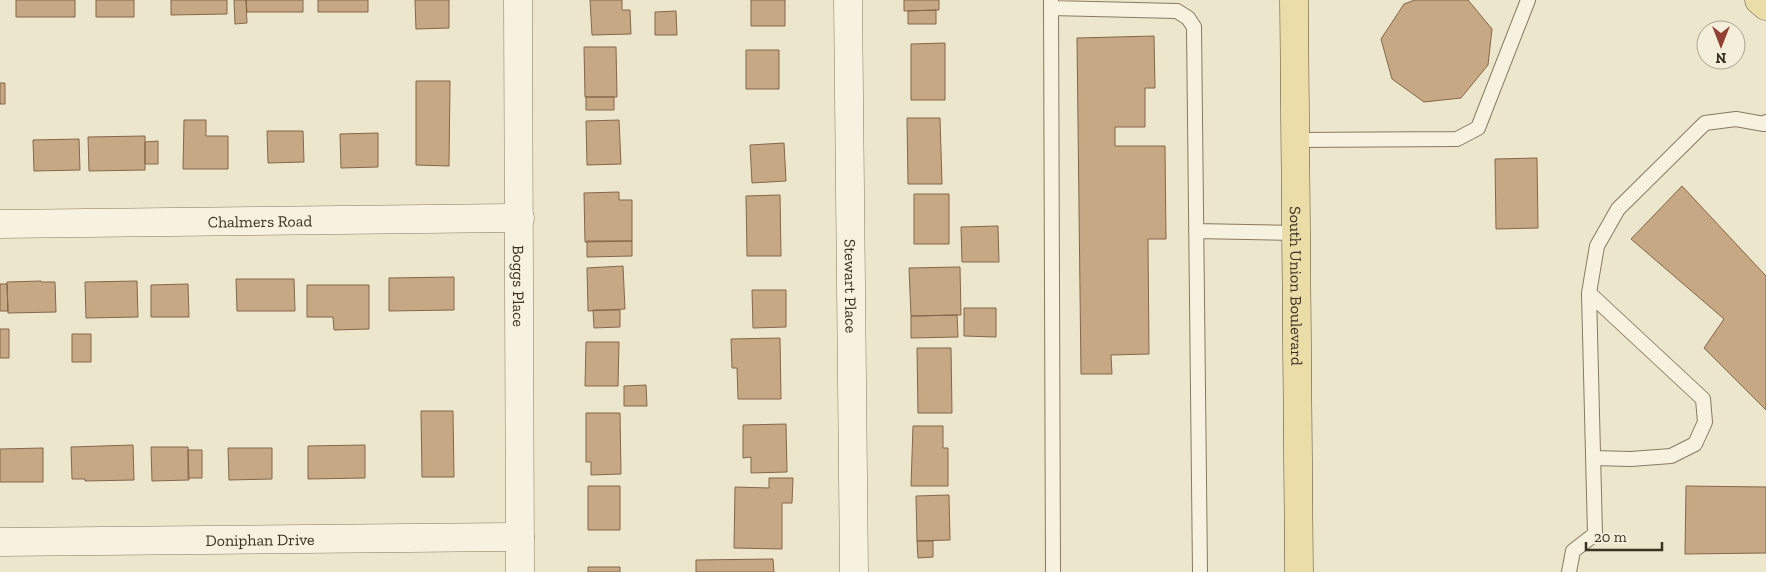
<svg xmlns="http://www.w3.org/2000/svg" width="1766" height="572" viewBox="0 0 1766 572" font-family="'Zilla Slab',serif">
	<rect width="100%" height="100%" fill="#ece6cc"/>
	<path fill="#c7a885" stroke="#856749" d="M16,0h59v17h-59z
		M96,0h38v17h-38z
		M171,0h56v14l-56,1z
		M234,0h12l1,23 -12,1z
		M246,0h57v12h-56z
		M318,0h50v12h-50z
		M415,0h34v28l-33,1z
		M590,0h32v10h8l1,24 -39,1z
		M751,0h34v26h-34z
		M904,0h35v10l-35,1z
		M1415,0h53l24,29 -4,36 -27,33 -37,4 -32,-23 -11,-40 23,-35z
		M936,10v14h-28v-13z
		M676,11l1,24h-22v-23z
		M1154,36l1,52h-10v39h-30v19h50l1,93h-18l1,115 -38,1 1,19h-31l-4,-336z
		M945,43v57h-34v-56z
		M584,47h32l1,50h-32z
		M746,50h33v39h-33z
		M416,81h34l-1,85 -33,-1z
		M0,83h5v21h-5z
		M586,97h28v13h-28z
		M907,118h33l2,66h-34z
		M184,120h22v16h22v33h-45z
		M619,120l2,44 -34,1 -1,-44z
		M267,131h36l1,31 -36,1z
		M378,133v34l-37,1 -1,-34z
		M145,136v34l-56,1 -1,-34z
		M79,139l1,31 -46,1 -1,-31z
		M158,141v23h-13v-22z
		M784,143l2,38 -34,2 -2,-38z
		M1537,158l1,70 -42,1 -1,-70z
		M1682,186l84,90v134l-62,-62 20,-29 -93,-80z
		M619,192v8h13v41l-47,1 -1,-49z
		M914,194h35v50h-35z
		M780,195l1,61h-34l-1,-60z
		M998,226l1,36h-37l-1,-35z
		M587,241h45v15l-45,1z
		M623,266l2,43 -37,2 -1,-43z
		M960,267l1,48 -50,1 -2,-48z
		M454,277v33l-65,1v-33z
		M236,279h58l1,32h-58z
		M41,281l1,1h13l1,30 -48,1 -1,-31z
		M137,281l1,36 -52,1 -1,-36z
		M0,284h7l1,27h-8z
		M188,284l1,33h-38v-32z
		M307,285h62v44l-35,1 -1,-13h-26z
		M752,290h34v37l-33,1z
		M964,308h32v29l-32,-1z
		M593,310h27v17l-26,1z
		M957,315l1,22 -47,1v-22z
		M0,329h9v29h-9z
		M72,334h19v28h-19z
		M780,338l1,61h-43l-1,-31h-5l-1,-29z
		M586,342h33l-1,44h-33z
		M917,348h34l1,65h-34z
		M646,385l1,21h-23v-20z
		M421,411h32l1,66h-32z
		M586,413h34l1,61 -30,1v-13h-5z
		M786,424l1,48 -36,1v-16l-8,1v-33z
		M913,426h30v22h5v38h-37z
		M133,445l1,35 -49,1v-2h-13l-1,-32z
		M365,445v33l-57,1v-33z
		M151,447h37l1,33 -37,1z
		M43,448v34h-43v-33z
		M228,448h44v31l-43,1z
		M188,450h14v28h-14z
		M769,478h24l-1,25h-10v46l-48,-1 1,-61 34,1z
		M588,486h32v44h-32z
		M1686,486l80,1v66l-81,1z
		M949,495l1,45 -33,1 -1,-45z
		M917,541h16v16l-15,1z
		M773,559l1,13h-78v-12z
		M588,567h32v5h-32z"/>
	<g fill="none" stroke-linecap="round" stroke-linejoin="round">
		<g stroke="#887a61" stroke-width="16">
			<path id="lane" d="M1051,1l2,571
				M1051,8l126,3 11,7 6,9 6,545
				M1295,140l162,-1 21,-11 50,-128
				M1196,231l100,2
				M1589,293l114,106 2,23 -10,22 -24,12 -40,3 -38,-1
				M1569,572l4,-21 22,-17 -6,-241 8,-47 21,-37 87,-86 31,-4 28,5 2,-2"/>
		</g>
		<g stroke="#887a61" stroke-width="29">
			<g id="street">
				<path id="s1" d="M518,0l2,572"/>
				<path id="s2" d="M848,0l6,572"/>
				<path id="s3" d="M0,224l520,-6"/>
				<path id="s4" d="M0,542l520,-5"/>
			</g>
		</g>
		<g stroke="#574834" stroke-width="29">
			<g id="primary">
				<path id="s5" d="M1294,0l5,572"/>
				<path d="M1759,0l7,6"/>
			</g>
		</g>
		<use href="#lane" stroke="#f7f2df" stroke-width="14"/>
		<use href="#street" stroke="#f7f2df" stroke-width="28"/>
		<use href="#primary" stroke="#ebdda8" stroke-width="28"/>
	</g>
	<g text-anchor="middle" stroke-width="4" stroke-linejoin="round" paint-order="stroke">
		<g font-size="16" fill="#3a3123" stroke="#f4efdb">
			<text dy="6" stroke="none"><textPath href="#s3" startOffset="260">Chalmers Road</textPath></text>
			<text dy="6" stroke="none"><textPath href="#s1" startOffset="286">Boggs Place</textPath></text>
			<text dy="6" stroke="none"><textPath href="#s2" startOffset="286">Stewart Place</textPath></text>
			<text dy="6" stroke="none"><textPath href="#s5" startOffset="286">South Union Boulevard</textPath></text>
			<text dy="6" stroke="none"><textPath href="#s4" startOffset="260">Doniphan Drive</textPath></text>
		</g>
	</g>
	<g transform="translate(1721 45) rotate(180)"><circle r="24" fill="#f4efdb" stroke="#aaa391"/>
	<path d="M0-4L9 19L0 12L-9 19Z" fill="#923f35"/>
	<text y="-8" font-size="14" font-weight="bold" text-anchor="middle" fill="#3a3123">N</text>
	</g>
	<path d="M1586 542v8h76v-8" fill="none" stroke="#3a3123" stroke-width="2.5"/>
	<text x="1594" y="542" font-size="15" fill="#3a3123" stroke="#f4efdb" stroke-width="4" paint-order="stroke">20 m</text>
</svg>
